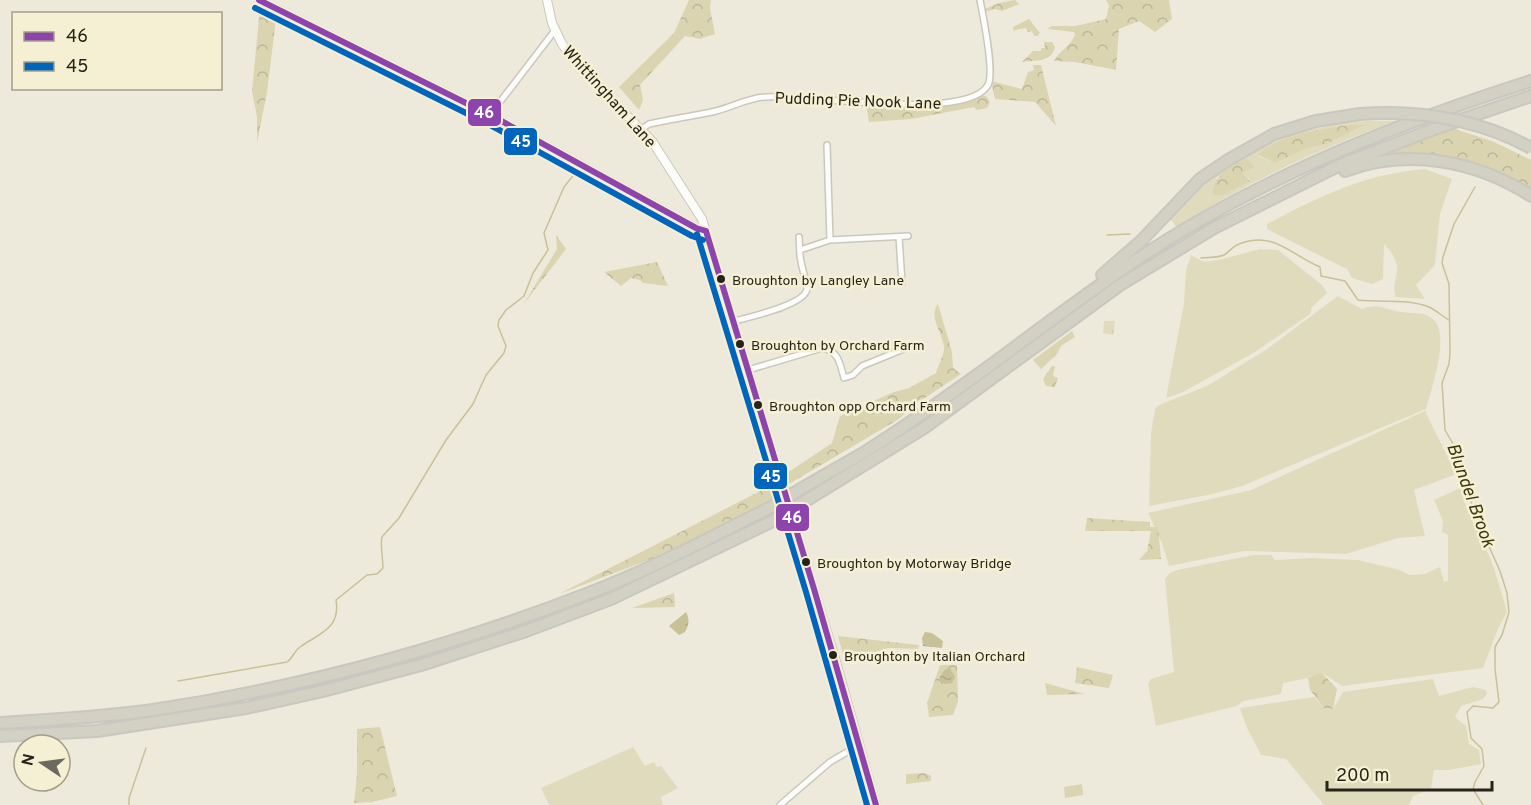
<svg xmlns="http://www.w3.org/2000/svg" width="1531" height="805" viewBox="0 0 1531 805" font-family="Overpass,sans-serif">
	<defs>
		<pattern id="forest-crowns" width="20" height="18" patternUnits="userSpaceOnUse" patternTransform="scale(1.5)"><rect width="20" height="18" fill="#dbd4b0"/><path d="M2 6a3 3 0 1 1 6 0M12 15a3 3 0 1 1 6 0" fill="none" stroke="#bcb697"/></pattern>
		<pattern id="park-crowns" width="20" height="18" patternUnits="userSpaceOnUse" patternTransform="scale(1.5)"><rect width="20" height="18" fill="#e1dbbd"/><path d="M2 6a3 3 0 1 1 6 0M12 15a3 3 0 1 1 6 0" fill="none" stroke="#c1bca2"/></pattern>
		<pattern id="water-ripples" width="26" height="14" patternUnits="userSpaceOnUse" patternTransform="scale(1.5)"><rect width="26" height="14" fill="#c8c197"/><path d="M2 4q2-2 4 0t4 0M15 11q2-2 4 0t4 0" fill="none" stroke="#aca682"/></pattern>
	</defs>
	<rect width="100%" height="100%" fill="#edeadb"/>
	<path fill="#e1dbbd" fill-rule="evenodd" d="M1366,121h31c-78,27 -151,62 -221,106l-7,-10c10,-11 21,-22 32,-32 47,-39 106,-60 165,-64zM1349,125h14l-36,19 -22,5 -30,14 -17,-7c13,-20 69,-28 91,-31zM1247,158l8,9 -12,6 7,7 -35,-1z
		M1425,169l27,10 -12,35 -5,51 -19,20 9,14 -29,-2c-5,-11 2,-19 1,-30 -1,-9 -7,-17 -13,-23l-1,35 -11,5 -20,-6 -5,-9 -80,-40v-5c53,-28 98,-50 158,-55z
		M1260,249l18,1 44,35 5,8 -15,14 -2,7 -55,38 -72,40 -17,6 18,-95 2,-33 5,-15 13,7 15,-2z
		M1338,296l24,13c15,-7 25,1 40,3 11,2 22,-1 31,7 18,15 -2,71 -7,90l-184,77 -29,8 -64,12 2,-73 4,-24 4,-4 50,-20 58,-36z
		M1425,411l27,55 2,9 -40,15 11,46 -27,2 -52,16 -102,-3 -75,15 -7,-23 -14,-30 103,-23z
		M1460,488c7,25 19,47 30,70 7,18 12,36 17,54l-9,17 -15,39 -141,18 -21,-14 -13,6 -25,5 -2,11 -38,7 -6,5 -81,20 -8,-42 3,-5 23,-7 -9,-93 5,-6 7,-3 76,-15h18l4,5 37,-2 46,2 42,10 9,5 16,-1 15,-7 4,15 4,-1v-46l-6,-3 1,-11 -9,-21z
		M1433,679l6,17 34,-9 13,3 1,4 -4,5 -22,7 -6,11 11,9 3,18 10,6 2,14 -32,6h-15l-3,19 -18,7 -4,9h-85l-38,-46 -25,-4 -14,-27 -7,-20 74,-11 10,11 9,1 10,-17z
		M633,747l12,19 9,-4 3,5 4,-1 17,22 -17,9 2,8h-114l-8,-17z"/>
	<path fill="url(#forest-crowns)" d="M689,0h22l-1,8 5,26 -15,5 -15,-3 -45,49 3,15 -4,10 -20,-23 55,-54z
		M1015,0l4,4 -17,7 -7,-2 -11,3 1,-3 14,-6z
		M1106,0h63l3,19 -17,13 -16,-11 -20,8 -3,41 -41,-8 -21,-1c6,-11 16,-14 21,-26l-1,-3 -27,-3 5,-3h23l31,-7 3,-14z
		M260,8l16,11 -9,73 -10,51v-26l-5,-26z
		M1029,19l11,14 -2,3h-4l-2,-5 -4,1 -2,-4 -11,2 -1,3 -1,-6z
		M1044,42h8l3,5c-4,16 -19,13 -33,15l11,-11h8v-3h4z
		M1033,65h8l15,61 -21,-24 -40,-3 -4,-18 31,8 6,-17 6,-2z
		M978,95l8,1 4,6 -3,6 -10,2 -3,-3 -63,12 -42,3 -3,-17c37,2 78,8 112,-10z
		M1349,125h15l-37,19 -22,5 -30,14 -17,-8c15,-19 67,-27 91,-30z
		M1452,128l40,13 39,19v32c-49,-31 -100,-43 -157,-35z
		M1247,158l8,9 -12,6 7,8 -28,14h-9c-1,-20 18,-29 34,-37z
		M556,235l10,14 -43,56 34,-56z
		M657,262l11,24 -25,-3 -3,-3 -9,-2 -10,8 -17,-14z
		M938,304l14,48 1,16 8,6 -47,31 -15,14 -110,65 -2,-11 45,-30 8,-27 54,-24 15,-4 27,-15c2,-7 7,-16 8,-23 1,-15 -17,-33 -6,-46z
		M1072,331l3,6 -14,9 -4,8 -16,15 -8,-9z
		M1052,366h3l-2,10 5,2 -3,9 -9,-1 -3,-7z
		M774,484l5,12 -112,57 -108,41z
		M1087,518l63,4v5h8l3,32 -22,1 8,-9 4,-20h-66z
		M674,593l1,14 -43,1z
		M838,636l81,9 -1,4 -30,-1 -43,14z
		M940,665h17l1,36 -5,14 -24,2 -2,-14z
		M1077,667l36,8 -4,13 -34,-5z
		M1321,672l16,17 -4,20 -9,-1 -14,-18 -2,-12z
		M1045,683l40,11 -38,1z
		M380,727l17,69 -25,6 -18,1 3,-28v-46z
		M925,773l6,3v5l-25,3v-10z
		M1082,784l1,11 -18,3 -1,-11z"/>
	<path fill="url(#park-crowns)" d="M1104,321h11l-2,14 -10,-2z"/>
	<path fill="url(#water-ripples)" d="M686,612c4,7 3,13 -1,20l-6,3 -10,-9z
		M925,632l7,1 11,8 -1,7 -19,-2 -1,-8z
		M950,668l5,9 -3,6 -7,1 -7,-3 6,-11z"/>
	<g fill="none" stroke-linecap="round" stroke-linejoin="round">
		<path stroke="#c8c197" stroke-width="1.5" d="M1475,187l-21,37 -11,33 -1,6 7,21 1,69 -1,11 -7,19 3,47 15,26 14,57 26,58 7,22 2,19 -7,23 -7,12v22l4,33 -6,6 -20,-2 -6,6 4,26 11,11 2,17 -9,16 -2,7 10,16
			M1107,235l23,-1
			M1201,258c7,-1 16,0 23,-3 5,-3 9,-9 15,-11 34,-14 52,11 81,23l1,9 24,5 13,19c24,3 48,-2 71,7 7,3 13,9 20,13
			M178,681l109,-19c6,-4 7,-11 13,-15 18,-13 41,-18 36,-47l31,-25 10,-1 6,-6c0,-7 -3,-26 -1,-31 1,-2 13,-14 17,-19l47,-78 27,-36 13,-29 18,-22 2,-7 -8,-20 1,-6 7,-10 18,-14 9,-23 15,-23 -4,-17 20,-46 16,-20
			M129,805v-7l17,-50"/>
		<g stroke="#cac8bd" stroke-width="8">
			<path id="minor" d="M490,115l66,-86
				M642,129l7,-5c23,-5 45,-8 67,-13 16,-4 32,-13 49,-14 40,-4 201,26 223,-12 7,-12 -5,-69 -8,-85
				M827,145l3,95
				M899,237l3,46
				M800,250l30,-10 78,-4
				M735,321c14,-4 70,-16 72,-32 0,-8 -5,-19 -6,-28 -2,-7 -1,-16 -2,-24
				M748,370l74,-22c17,3 18,16 22,30l9,-3 9,-9 49,-20
				M780,805l50,-43 29,-17"/>
		</g>
		<g stroke="#cac8bd" stroke-width="10">
			<path id="tertiary" d="M259,0l237,118 200,110 10,3"/>
		</g>
		<g stroke="#cac8bd" stroke-width="10">
			<path id="secondary" d="M547,0l5,23 10,21 19,25 71,72 50,78 135,446 39,140"/>
		</g>
		<g stroke="#c9c8c0" stroke-width="14">
			<path id="motorway" d="M1345,171c62,-24 132,-10 186,25
				M1102,275l39,-34 59,-62 28,-19 46,-26 42,-13 44,-7
				M794,493c23,-14 47,-27 71,-41 38,-24 76,-51 112,-77 73,-53 142,-108 220,-153 106,-61 218,-104 334,-141
				M799,505l125,-77 196,-143 94,-57 126,-63 94,-36 97,-33
				M0,723c51,-3 103,-6 153,-13 150,-23 295,-62 436,-117 63,-24 124,-57 184,-87
				M0,736l97,-5 149,-23 77,-17 98,-26 105,-34 85,-32 164,-79"/>
		</g>
		<use href="#minor" stroke="#fcfcfa" stroke-width="5"/>
		<use href="#tertiary" stroke="#fcfcfa" stroke-width="7"/>
		<use href="#secondary" stroke="#fcfcfa" stroke-width="8"/>
		<use href="#motorway" stroke="#d3d0c4" stroke-width="10"/>
		<g stroke="#c9c8c0" stroke-width="14" stroke-linecap="butt">
			<path id="motorway-bridge" d="M1360,114c60,-4 118,5 171,34
				M773,506l21,-13
				M775,520l24,-15"/>
		</g>
		<use href="#motorway-bridge" stroke="#d3d0c4" stroke-width="10"/>
		<g stroke="#f5f0d3" stroke-width="10">
			<path id="bus-1" d="M259,0l237,118 200,110 10,3
				M706,231l108,358 62,216"/>
		</g>
		<g stroke="#f5f0d3" stroke-width="10">
			<path id="bus-2" d="M255,8l237,118 200,110 11,4
				M697,234l109,358 61,213"/>
		</g>
		<use href="#bus-1" stroke="#8e44ad" stroke-width="6"/>
		<use href="#bus-2" stroke="#0065bd" stroke-width="6"/>
	</g>
	<g fill="#26241a" stroke="#f5f0d3" stroke-width="2">
		<circle cx="721" cy="279" r="5"/>
		<circle cx="740" cy="344" r="5"/>
		<circle cx="758" cy="405" r="5"/>
		<circle cx="806" cy="562" r="5"/>
		<circle cx="833" cy="655" r="5"/>
	</g>
	<g text-anchor="middle" stroke-width="5" stroke-linejoin="round" paint-order="stroke">
		<g font-size="14" fill="#26241a" stroke="#f5f0d3" text-anchor="start">
			<text x="732" y="285">Broughton by Langley Lane</text>
			<text x="751" y="350">Broughton by Orchard Farm</text>
			<text x="769" y="411">Broughton opp Orchard Farm</text>
			<text x="817" y="568">Broughton by Motorway Bridge</text>
			<text x="844" y="661">Broughton by Italian Orchard</text>
		</g>
		<g font-size="16" fill="#26241a" stroke="#f5f0d3">
			<text transform="translate(610 96) rotate(48)" y="6">Whittingham Lane</text>
			<text transform="translate(858 100) rotate(2)" y="6">Pudding Pie Nook Lane</text>
		</g>
		<g font-size="18" font-style="italic" fill="#3e370b" stroke="#f5f0d3">
			<text transform="translate(1471 495) rotate(70)" y="6">Blundel Brook</text>
		</g>
	</g>
	<g stroke="#f5f0d3" stroke-width="2">
		<rect x="467" y="98" width="35" height="29" rx="6" fill="#8e44ad"/>
		<rect x="503" y="127" width="35" height="29" rx="6" fill="#0065bd"/>
		<rect x="753" y="462" width="35" height="28" rx="6" fill="#0065bd"/>
		<rect x="775" y="503" width="35" height="29" rx="6" fill="#8e44ad"/>
	</g>
	<g font-size="16" text-anchor="middle" font-weight="bold" fill="#fff">
		<text x="484" y="118">46</text>
		<text x="521" y="147">45</text>
		<text x="771" y="482">45</text>
		<text x="792" y="523">46</text>
	</g>
	<rect x="12" y="12" width="210" height="78" fill="#f5f0d3" stroke="#a29e89" stroke-width="1.5"/>
	<rect x="24" y="32" width="30" height="9" fill="#8e44ad" stroke="#a29e89" stroke-width="1.5"/>
	<text x="66" y="42" font-size="18" fill="#26241a">46</text>
	<rect x="24" y="62" width="30" height="9" fill="#0065bd" stroke="#a29e89" stroke-width="1.5"/>
	<text x="66" y="72" font-size="18" fill="#26241a">45</text>
	<g transform="translate(42 763) rotate(283)"><circle r="28" fill="#f5f0d3" stroke="#a29e89" stroke-width="1.5"/>
	<path d="M0-4.5L10 22L0 15L-10 22Z" fill="#6c695e"/>
	<text y="-9" font-size="16" font-weight="bold" text-anchor="middle" fill="#26241a">N</text>
	</g>
	<path d="M1327 781v9h165v-9" fill="none" stroke="#26241a" stroke-width="3"/>
	<text x="1336" y="781" font-size="18" fill="#26241a" stroke="#f5f0d3" stroke-width="4.5" paint-order="stroke">200 m</text>
</svg>
